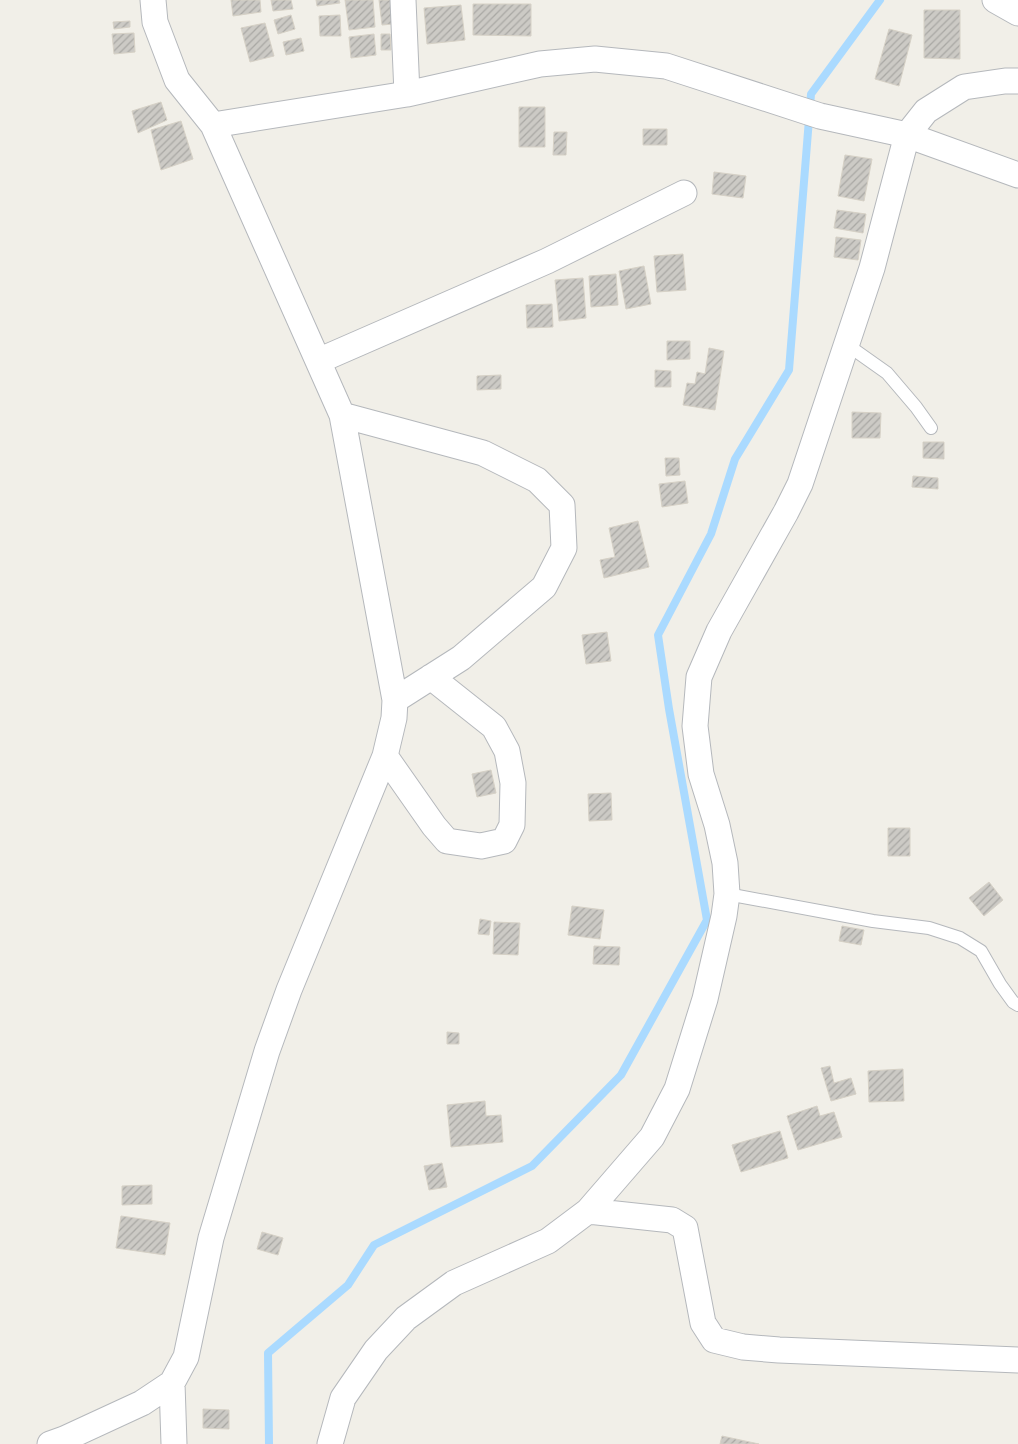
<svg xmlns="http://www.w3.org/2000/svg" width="1018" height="1444" viewBox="0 0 1018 1444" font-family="'Asap Condensed',sans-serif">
	<defs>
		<pattern id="building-hatch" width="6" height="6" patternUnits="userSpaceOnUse" patternTransform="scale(1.25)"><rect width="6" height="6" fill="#cccac5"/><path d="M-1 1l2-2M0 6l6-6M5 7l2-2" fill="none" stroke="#a9a8a4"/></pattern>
	</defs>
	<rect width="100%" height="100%" fill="#f1efe8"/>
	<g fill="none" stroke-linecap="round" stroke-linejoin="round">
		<path stroke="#aadaff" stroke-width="8" d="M269,1444l-1,-91 80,-68 26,-40 158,-79 89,-91 86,-155 -38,-211 -11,-74 53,-101 24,-75 54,-89 22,-276 69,-94"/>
	</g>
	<path fill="url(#building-hatch)" stroke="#d6d1c6" d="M231,0h29l1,12 -28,4z
		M271,0h20l2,9 -20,2z
		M316,0h23l1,3 -23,3z
		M345,0h28l2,27 -26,3z
		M379,0h22l3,23 -22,2z
		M473,4h58v32l-58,-1z
		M461,5l4,35 -38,4 -3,-36z
		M924,10h36v49l-36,-1z
		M291,15l4,14 -17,5 -4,-14z
		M340,15l1,21h-21l-1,-20z
		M130,21v6l-16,2 -1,-7z
		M265,23l9,33 -24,6 -9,-34z
		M889,29l23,6 -13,51 -24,-7z
		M134,33l1,19 -21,2 -2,-20z
		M374,34l2,21 -25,3 -2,-21z
		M381,34h9l1,16h-10z
		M301,38l3,13 -18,4 -3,-13z
		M161,102l6,18 -29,13 -6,-22z
		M519,107h26v40h-26z
		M181,121l12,38 -32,11 -10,-40z
		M643,129h24v16h-24z
		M554,132h13l-1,23h-13z
		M845,155l27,4 -8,42 -26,-5z
		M714,172l32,4 -3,22 -31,-4z
		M837,210l29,4 -3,19 -29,-5z
		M836,237l25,3 -3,20 -24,-3z
		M683,254l3,36 -29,2 -3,-36z
		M644,266l7,38 -25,5 -7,-38z
		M616,274l2,31 -27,2 -2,-31z
		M583,278l3,40 -27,3 -4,-41z
		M552,304l1,23 -26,1 -1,-23z
		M667,341h23v18l-23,1z
		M709,348l15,3 -9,59 -32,-5 4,-22 8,1 2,-12 8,2z
		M655,370l16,1v16h-16z
		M501,375v14l-24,1v-14z
		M852,412l29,1 -1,25h-28z
		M923,442h21v17l-21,-1z
		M665,458h14l1,17 -14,1z
		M913,476l25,2v11l-26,-2z
		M685,481l3,22 -26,4 -3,-23z
		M638,521l11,46 -45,11 -4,-18 15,-3 -6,-29z
		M607,632l4,29 -25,3 -4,-29z
		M491,770l5,23 -19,4 -5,-23z
		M611,793l1,27 -23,1 -1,-27z
		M888,828h22v28h-22z
		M989,882l14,18 -19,16 -15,-18z
		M572,906l32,4 -4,29 -32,-4z
		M480,919l11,2 -2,14 -11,-1z
		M494,922l26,1 -2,32 -25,-1z
		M842,926l22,4 -3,15 -22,-4z
		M594,946l26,1 -1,18 -26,-1z
		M447,1032l12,1v11h-12z
		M830,1066l4,17 17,-5 5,16 -25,7 -10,-33z
		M903,1069l1,32 -35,1 -1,-31z
		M485,1101l1,15 15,-1 2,27 -52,5 -4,-42z
		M817,1106l3,10 14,-4 8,25 -44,13 -11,-34z
		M780,1131l8,27 -47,14 -9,-27z
		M442,1163l5,24 -18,3 -5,-24z
		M152,1185v19l-30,1v-19z
		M121,1216l49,7 -5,32 -49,-7z
		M262,1232l21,6 -5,17 -21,-6z
		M203,1409l26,1v19l-26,-1z
		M722,1436l37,8h-39z"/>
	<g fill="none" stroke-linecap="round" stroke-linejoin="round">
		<g stroke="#b5b8bc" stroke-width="14">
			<path id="service" d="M846,344l41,29 29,34 15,21
				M727,894l146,27 56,7 31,10 21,13 19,33 13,18 5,3"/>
		</g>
		<g stroke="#b5b8bc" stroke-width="27">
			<path id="minor" d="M403,0l4,94
				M995,0l23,13
				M213,125l194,-31 133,-30 55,-5 71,7 154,50 87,19 111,40
				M318,361l229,-100 137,-68
				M342,415l141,38 54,27 25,25 2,43 -20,39 -83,71 -66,42
				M385,756l49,70 13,15 34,5 23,-5 8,-16 1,-42 -6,-32 -13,-24 -63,-50
				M588,1211l84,9 13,8 18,95 11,17 29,7 36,3 239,10
				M172,1383l2,61
				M50,1444l14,-5 78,-36 30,-20 14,-26 25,-119 56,-187 22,-61 96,-234 9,-38 1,-18 -53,-285 -129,-290 -36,-45 -22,-58 -2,-22
				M330,1444l13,-46 33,-48 30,-32 48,-35 94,-42 40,-30 64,-74 25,-48 28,-90 19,-83 3,-22 -2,-31 -8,-38 -16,-51 -6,-48 4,-49 20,-46 67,-119 14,-28 72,-216 35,-133 19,-24 38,-24 41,-6h13"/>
		</g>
		<use href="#service" stroke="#fff" stroke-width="12"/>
		<use href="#minor" stroke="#fff" stroke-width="25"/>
	</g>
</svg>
